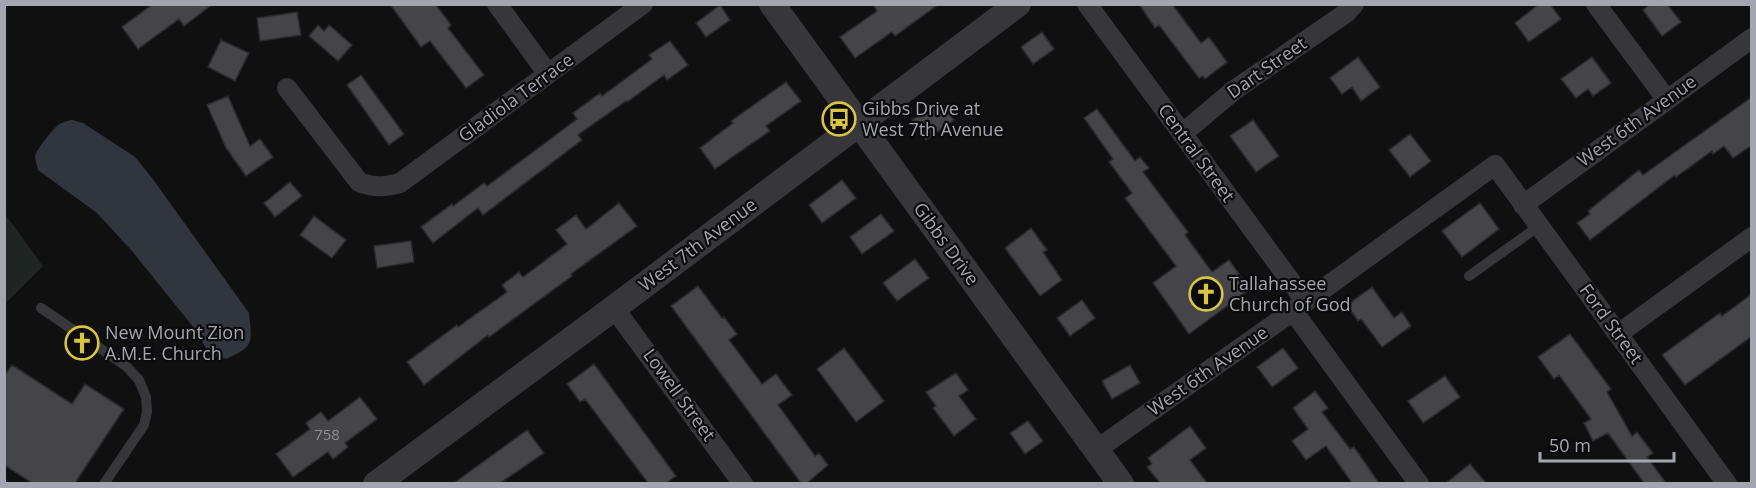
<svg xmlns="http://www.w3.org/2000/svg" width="1756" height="488" viewBox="0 0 1756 488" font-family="'Open Sans',sans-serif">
	<rect width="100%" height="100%" fill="#101011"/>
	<path fill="#1f2522" d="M5,214l38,52 -38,38z"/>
	<path fill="#31363e" d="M72,120l11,3 52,34 17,21 97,135c3,30 6,33 -23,46l-17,-6 -15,-25 -62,-77 -35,-38 -59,-43c-1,-5 -3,-10 -3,-14 1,-6 19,-28 23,-31 5,-3 9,-4 14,-5z"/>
	<path fill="#454549" stroke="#2b2a2d" stroke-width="1.5" d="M153,4h60l-29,22 -5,-7 -41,30 -16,-22z
		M390,4l46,1 15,20 -3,3 36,47 -18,13 -36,-47 -9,6z
		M873,4h66l-44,32 -3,-4 -37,26 -15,-21 37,-26z
		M1139,4h33l29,39 8,-6 18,25 -22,17 -2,-3 -4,2 -40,-53 -4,3z
		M1539,4h11l11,15 -32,23 -14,-19z
		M1650,4h17l14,18 -19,14 -19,-26z
		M720,5l10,15 -24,17 -10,-14z
		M297,12l4,23 -41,6 -3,-23z
		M318,25l6,6 5,-6 23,20 -14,16 -29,-25z
		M1042,32l12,17 -21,15 -12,-17z
		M221,40l28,13 -14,28 -27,-14z
		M670,41l18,24 -21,15 -3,-5 -37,27 -1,-1 -48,34 4,5 -99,75 -5,-7 -45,35 -12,-16 31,-23 1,2 31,-23 3,3 46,-34 44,-33 -4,-6 27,-20 2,3 50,-37 -3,-4z
		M1358,57l22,30 -19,14 -9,-14 -10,7 -12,-16z
		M1592,57l19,26 -18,13 -5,-7 -12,9 -15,-19z
		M361,75l43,59 -15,11 -42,-60z
		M786,82l15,19 -35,25 4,5 -55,38 -15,-21 33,-25 -2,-2z
		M228,96l22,50 10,-7 13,18 -27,19 -20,-28 -19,-43z
		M1752,97v48l-19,13 -9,-12 -11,8 -1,-3 -36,26 -1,-2 -85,65 -13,-17 13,-9 -2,-3 51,-41 4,5z
		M942,103l12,17 -28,20 -14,-20 19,-14 2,3z
		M1097,109l38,52 5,-4 9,11 -6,4 45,60 -3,3 27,37 17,-12 21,29 -61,45 -36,-51 23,-17 -51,-68 7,-5 -23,-31 4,-3 -29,-41z
		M1253,120l26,36 -23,16 -26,-36z
		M1410,134l21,27 -21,16 -21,-27z
		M842,180l14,18 -34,25 -13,-18z
		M290,182l12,14 -27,21 -11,-14z
		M619,203l18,23 -66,48 1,2 -83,61 -1,-2 -64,50 -17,-23 50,-37 1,2 49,-35 -5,-7 17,-13 4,5 44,-33 -11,-14 20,-15 10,14z
		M1480,203l19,26 -37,28 -20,-26z
		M881,214l13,17 -32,23 -12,-17z
		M314,216l32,24 -14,18 -32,-23z
		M1031,228l16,22 -4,2 19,28 -22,16 -35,-48z
		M411,241l3,21 -37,6 -3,-22z
		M915,259l14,19 -32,23 -14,-18z
		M698,286l24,32 2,-1 13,17 -8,6 33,44 14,-10 16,21 -14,10 37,51 4,-3 9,12 -21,18h-6l-130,-177z
		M1372,287l22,31 8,-6 9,14 -29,21 -21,-28 -3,2 -11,-16z
		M1752,294v42l-67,49 -23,-30 58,-42 2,3z
		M1082,300l13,18 -25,18 -13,-18z
		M1570,334l41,55 -4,3 25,44 5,-4 16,21 -6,4 19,26h-22l-36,-50 -15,8 -9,-18 7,-4 -32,-44 -5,4 -16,-22z
		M844,348l40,53 -28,21 -39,-53z
		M1283,348l15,20 -26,19 -15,-20z
		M594,364l82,112 -10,7h-18l-63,-84 -5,3 -13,-18z
		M12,365l60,39 13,-20 39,25 -49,74h-43l-28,-18v-89z
		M1130,365l10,18 -28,16 -10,-18z
		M956,373l12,17 -9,6 17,23 -22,17 -21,-28 3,-2 -10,-14z
		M1445,376l15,21 -37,26 -15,-22z
		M1315,391l13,17 -6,4 28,37 4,-2 25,36h-27l-26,-37 -20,14 -14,-19 16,-12 -15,-21z
		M360,397l17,22 -32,24 3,4 -15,12 -5,-7 -35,25 -17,-23 34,-25 -4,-6 15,-11 7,9z
		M1028,421l15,20 -18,13 -15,-21z
		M1190,426l16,22 -16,12 17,23h-47l-13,-16 5,-3 -4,-6z
		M527,430l17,23 -44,30h-46z
		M1470,464l16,19h-40z"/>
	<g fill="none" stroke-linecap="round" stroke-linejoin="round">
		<path stroke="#37373b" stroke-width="10" d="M1469,276l70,-50
			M41,308l85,58 13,14 7,17 1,15 -3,13 -40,59"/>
		<path stroke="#37373b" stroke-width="20" d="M497,4l51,70
			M1087,4l219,298
			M1596,4l71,96
			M287,88l72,94c15,6 26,5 41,1l243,-179
			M1182,134l51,-43 113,-78 8,-9
			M1523,205l229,-167
			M614,308l129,176
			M1293,311l126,173
			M1618,334l134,-97
			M1096,450l197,-139 202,-146 232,319"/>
		<path stroke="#37373b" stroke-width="26" d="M772,4l349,480
			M376,484l238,-176 404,-304"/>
	</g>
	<defs>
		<g id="bus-ring" transform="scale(1.725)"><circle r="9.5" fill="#0b0b0c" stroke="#d8c441" stroke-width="1.5"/><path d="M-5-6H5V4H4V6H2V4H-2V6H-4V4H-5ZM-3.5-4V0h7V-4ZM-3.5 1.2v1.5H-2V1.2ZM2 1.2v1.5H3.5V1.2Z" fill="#d8c441"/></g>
		<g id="church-ring" transform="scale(1.725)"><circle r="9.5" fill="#0b0b0c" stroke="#d8c441" stroke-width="1.5"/><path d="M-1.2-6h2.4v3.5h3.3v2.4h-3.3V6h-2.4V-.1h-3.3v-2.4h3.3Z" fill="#d8c441"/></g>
	</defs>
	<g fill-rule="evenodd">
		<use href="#bus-ring" x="839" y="119"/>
		<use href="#church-ring" x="1206" y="294"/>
		<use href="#church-ring" x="82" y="343"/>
	</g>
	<g text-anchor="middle" stroke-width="4.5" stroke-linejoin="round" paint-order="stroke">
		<g font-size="15" fill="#8c8d96">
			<text x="327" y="440">758</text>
		</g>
		<g font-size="18" fill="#a3a5b0" stroke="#0b0b0c">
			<text transform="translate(1267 68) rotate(-35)" y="6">Dart Street</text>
			<text transform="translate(516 98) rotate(-36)" y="6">Gladiola Terrace</text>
			<text transform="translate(1637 121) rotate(-36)" y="6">West 6th Avenue</text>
			<text transform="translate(1196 153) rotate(54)" y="6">Central Street</text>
			<text transform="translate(946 244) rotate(54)" y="6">Gibbs Drive</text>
			<text transform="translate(698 245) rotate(-37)" y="6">West 7th Avenue</text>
			<text transform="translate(1611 324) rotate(54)" y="6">Ford Street</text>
			<text transform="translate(1208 371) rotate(-35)" y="6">West 6th Avenue</text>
			<text transform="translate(679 395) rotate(54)" y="6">Lowell Street</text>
		</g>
		<g font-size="18" fill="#a3a5b0" stroke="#0b0b0c" text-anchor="start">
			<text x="862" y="115">Gibbs Drive at<tspan x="862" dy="21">West 7th Avenue</tspan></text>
			<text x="1229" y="290">Tallahassee<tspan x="1229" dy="21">Church of God</tspan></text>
			<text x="105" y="339">New Mount Zion<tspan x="105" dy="21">A.M.E. Church</tspan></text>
		</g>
	</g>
	<rect width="1756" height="488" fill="none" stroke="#a3a5b0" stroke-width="12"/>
	<path d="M1540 452v9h134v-9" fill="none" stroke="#a3a5b0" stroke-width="3"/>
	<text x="1549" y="452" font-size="18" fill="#a3a5b0" stroke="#0b0b0c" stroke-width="4.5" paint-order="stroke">50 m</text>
</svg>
